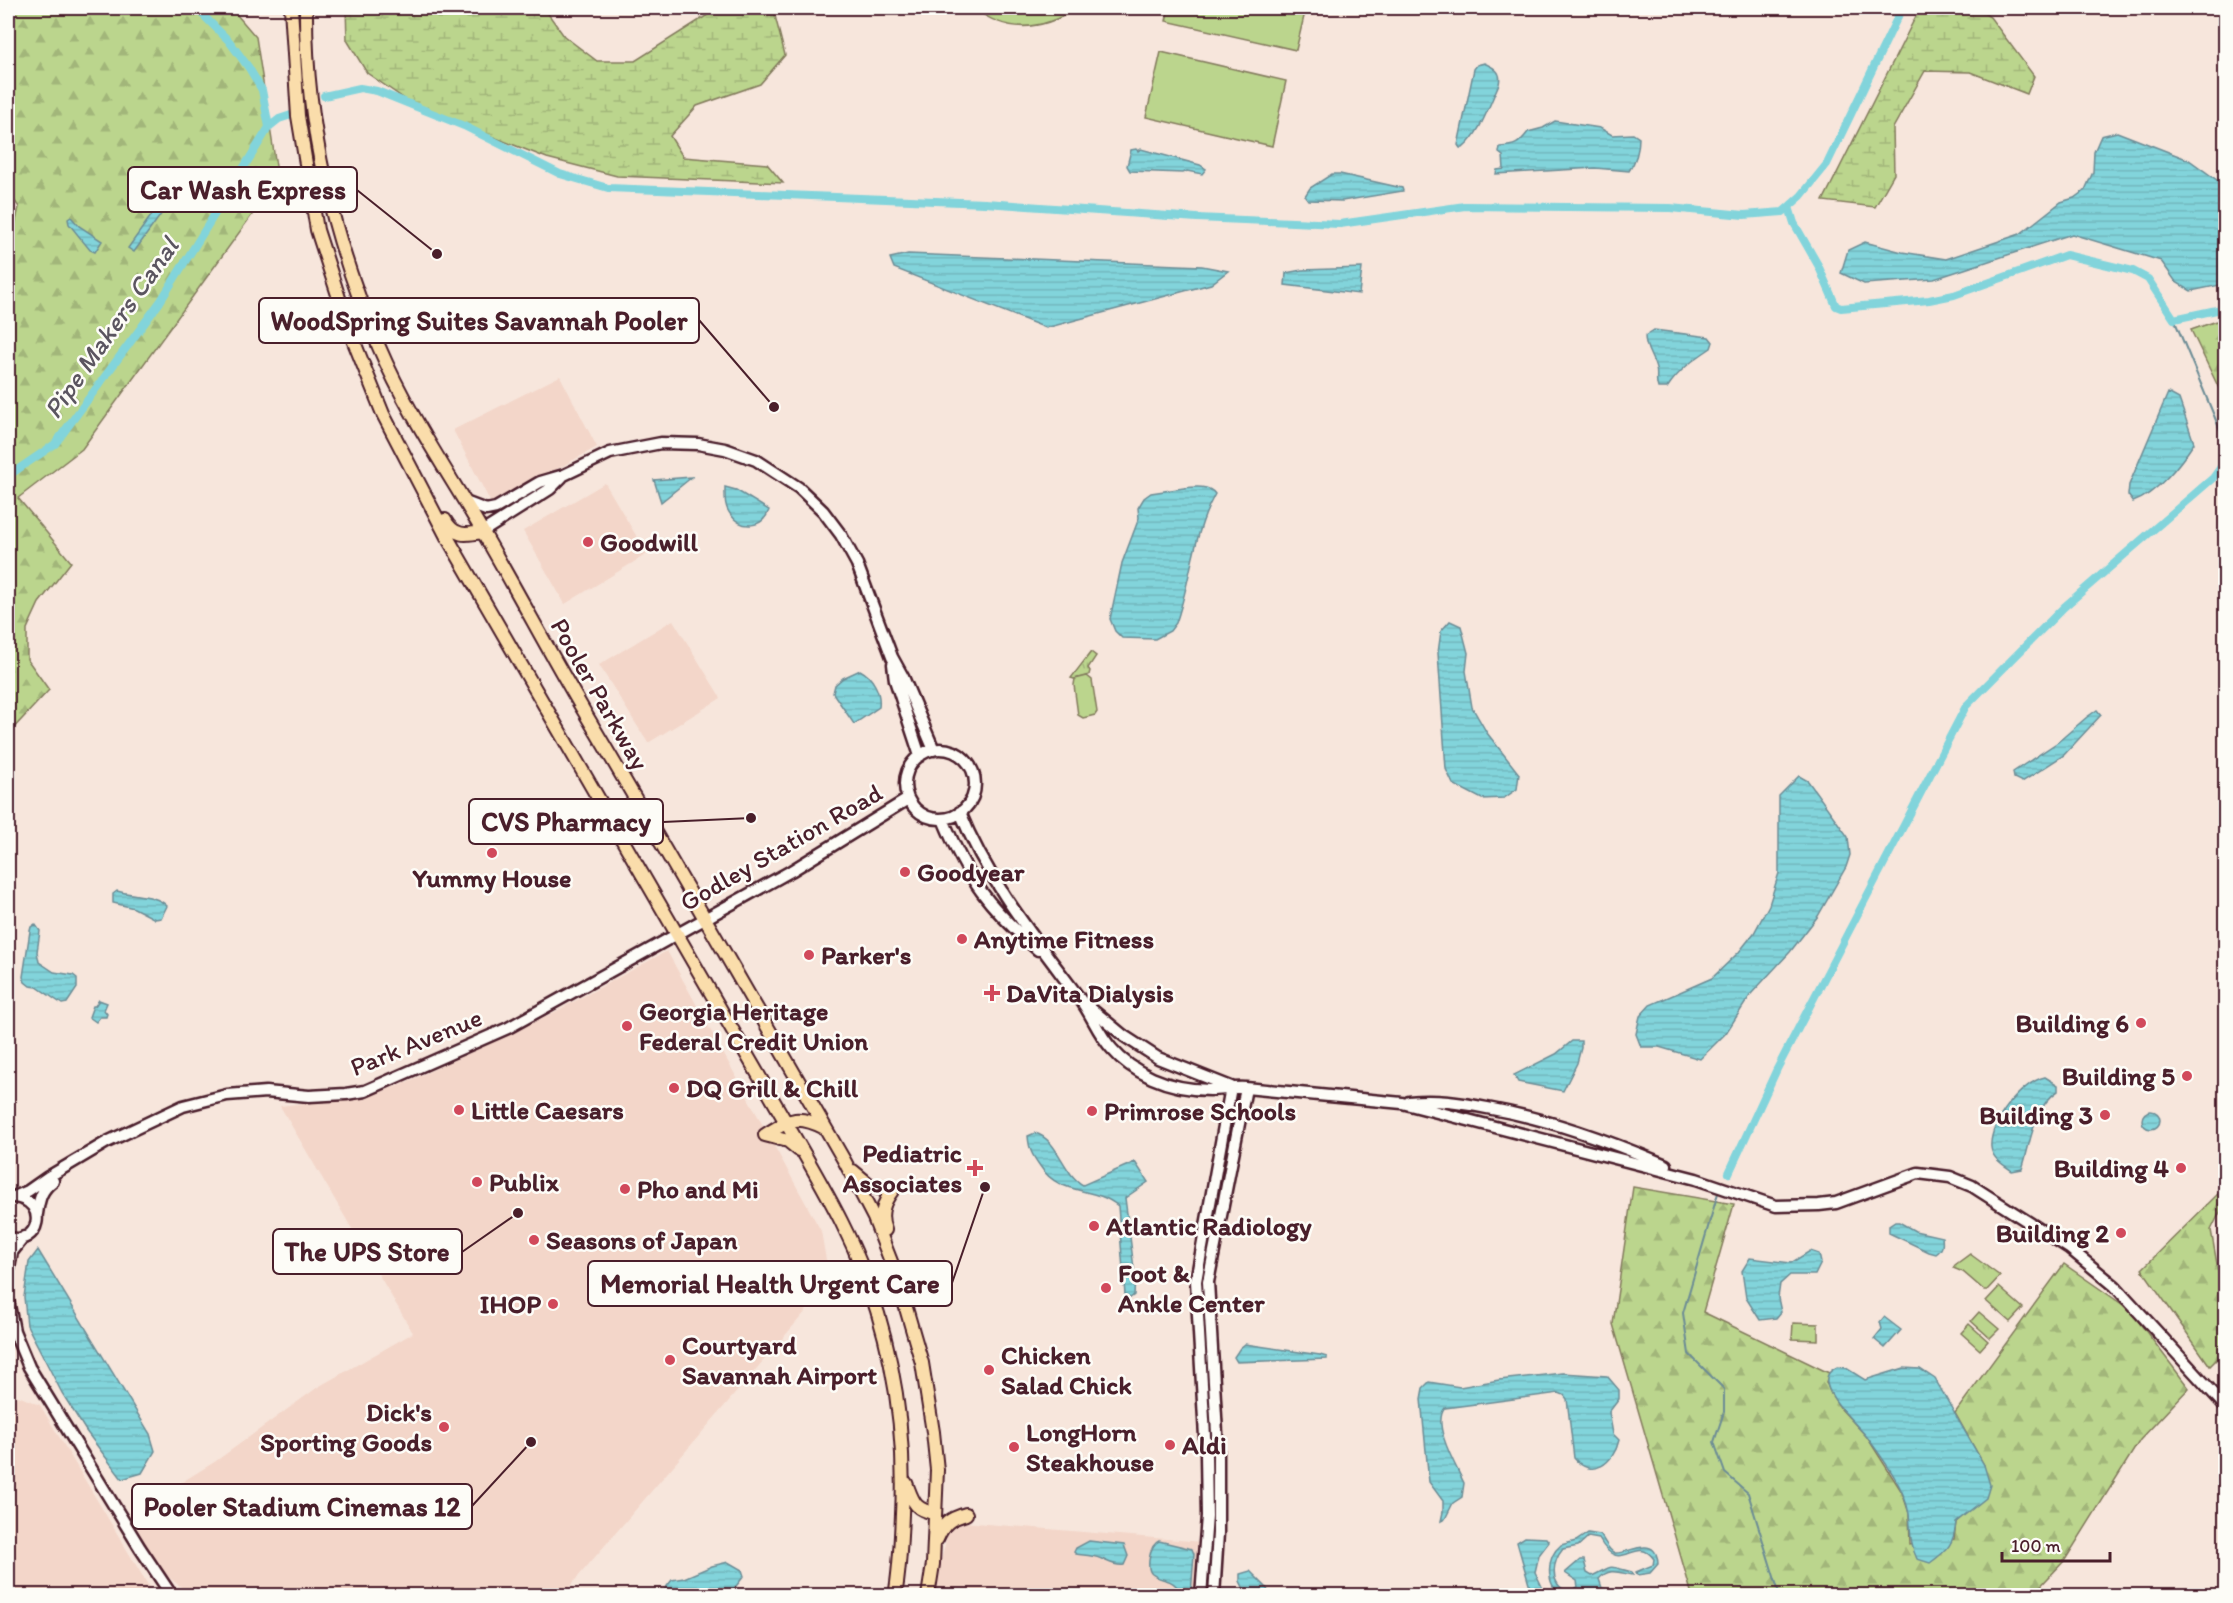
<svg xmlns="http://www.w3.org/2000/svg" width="2233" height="1603" viewBox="0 0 2233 1603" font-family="Itim,sans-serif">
	<defs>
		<pattern id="grass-tufts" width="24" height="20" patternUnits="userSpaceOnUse" patternTransform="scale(1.5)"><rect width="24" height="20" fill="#bbd58d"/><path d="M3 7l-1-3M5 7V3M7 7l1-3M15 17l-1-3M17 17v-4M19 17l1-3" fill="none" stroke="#a2b67a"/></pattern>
		<pattern id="forest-firs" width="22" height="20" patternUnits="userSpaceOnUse" patternTransform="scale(1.5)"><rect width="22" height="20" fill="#bbd58d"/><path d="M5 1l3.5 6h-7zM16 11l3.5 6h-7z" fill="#a2b67a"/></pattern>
		<pattern id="wetland-marsh" width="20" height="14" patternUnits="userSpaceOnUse" patternTransform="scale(1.5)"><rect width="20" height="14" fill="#bbd58d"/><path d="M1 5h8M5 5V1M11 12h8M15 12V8" fill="none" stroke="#a2b67a"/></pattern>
		<pattern id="water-rules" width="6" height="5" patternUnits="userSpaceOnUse" patternTransform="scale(1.5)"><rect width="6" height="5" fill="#82d4db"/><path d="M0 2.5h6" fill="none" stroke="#72b6bc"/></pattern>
	</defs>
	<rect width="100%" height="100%" fill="#f7e6dc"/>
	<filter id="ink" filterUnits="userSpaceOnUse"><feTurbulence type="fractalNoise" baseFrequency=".0167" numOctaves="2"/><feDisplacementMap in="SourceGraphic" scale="12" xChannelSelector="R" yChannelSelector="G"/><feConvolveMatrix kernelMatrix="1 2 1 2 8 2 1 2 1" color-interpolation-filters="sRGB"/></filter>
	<g filter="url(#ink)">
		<path fill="#f3d6c9" d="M560,376l37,71 -105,58 -39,-75z
			M605,483l42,71 -82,50 -42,-73z
			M673,620l48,78 -73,45 -49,-78z
			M667,951l154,280 9,52 -265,309v3h-374l-25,-20 -39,-59 89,-55 102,-74 95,-54 -133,-227 86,-10 35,-11 152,-72z
			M18,1396l22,9 114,190h-146v-191z
			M951,1521l251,21 -5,53 -265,1z"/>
		<path fill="url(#grass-tufts)" stroke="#827a5c" stroke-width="1.5" d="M1091,652l5,4 -8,12 2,3 -1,4 -15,4 -3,-1z
			M1970,1254l30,22 -13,14h-3l-21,-18 -10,-4 2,-3z"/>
		<path fill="url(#forest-firs)" stroke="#827a5c" stroke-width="1.5" d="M8,8h223l25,29 22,142 -196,270 -64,49 53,64 -32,41 -12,26v30l22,31 -41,44v-477l11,-50 -11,-15z
			M2225,318v83l-34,-71z
			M1633,1187l101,17 -31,108 126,61 -3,9 5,12 10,15 26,28 35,55 7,21 1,32 44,-6 2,-17 11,-10 17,-47 -29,-52 109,-149 65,45 60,79 -49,52 -75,120 -33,35h-340l-79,-271z
			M2225,1187v15l-14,28 14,79v42l-15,15 -68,-97z"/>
		<path fill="url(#wetland-marsh)" stroke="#827a5c" stroke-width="1.5" d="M346,8h198l20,28 33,25h38l82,-52 56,-1 12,47 -25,29 -63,22 -27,30 13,21 84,7 16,19 -166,-7 -70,-18 -132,-52 -48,-33 -20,-33z
			M1920,8h56l14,9 44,59 -7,18 -57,-22 -45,-1 -32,57 1,46 -19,33 -52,-6z"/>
		<path fill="#bbd58d" stroke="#827a5c" stroke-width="1.5" d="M974,8h103c-34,22 -69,27 -103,0z
			M1169,8h137l-10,42 -130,-29z
			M1161,52l125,29 -14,65 -126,-29z
			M1087,676l5,4 5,32 -2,3 -12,3 -5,-3 -4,-30 1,-6z
			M1999,1287l24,21 -13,14 -24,-21z
			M1979,1312l20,17 -9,9 -19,-17z
			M1793,1323l25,1v16l-26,-1z
			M1969,1324l19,17 -8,9 -19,-17z"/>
		<path fill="url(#water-rules)" stroke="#6c8c95" stroke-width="1.5" d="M1484,63c11,5 18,9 15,21 -10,21 -18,49 -36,64h-3l-2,-3 16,-76 3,-4z
			M1555,121l45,7 12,7 21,-1 6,4c0,12 -3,23 -10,33l-34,-3 -99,6 1,-4 7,-1 -1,-13 -4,-3 1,-6c15,-1 19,-3 28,-15l15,-4z
			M2117,132l72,28 36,26v98l-34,7 -15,-9 -15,-21 -89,-27 -138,45 -70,5 -23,-11 7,-23 17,-8 37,10 44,7 74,-25 41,-32 13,-4 11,-8 8,-18 1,-20 7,-16z
			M1136,149l2,2 3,-2 59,16 6,4 -4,5 -15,-3 -4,2 -53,-2 -3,-5 4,-16z
			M183,171h5l2,3 -56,78 -6,-4z
			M1332,174h8l62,14 1,3 -61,10 -34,-1 -3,-4 5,-8z
			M71,217l8,9 23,15 -7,11 -5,-2 -21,-26 -1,-5z
			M908,254l294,12 26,5 -17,13 -165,44 -152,-60 -4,-10z
			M1362,268l-3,26 -74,-9 1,-12 16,-3z
			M1654,330l55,7 4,5 -2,6c-18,12 -32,22 -44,40h-9c-3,-7 0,-13 -2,-19 -3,-12 -11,-20 -11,-33z
			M2168,393l11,6 15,44c-13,20 -37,51 -61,59l-5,-7 1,-10z
			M692,477l-31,25 -7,-22z
			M725,487l11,3 33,20c-6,18 -27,20 -38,5 -7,-8 -6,-19 -6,-28z
			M1184,488c10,-1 25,-3 31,6 -22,39 -24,87 -39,129l-6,8 -15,8 -33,-1 -7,-7 -5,-12 12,-56 17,-45 -1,-10 6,-10 7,-5z
			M1450,621l11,5 7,27 -2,18 6,36 15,26 32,41 -2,15 -13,9 -22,1 -29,-15 -7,-15 -8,-116 3,-22z
			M860,670c13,7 21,22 19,37l-25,17 -21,-31 2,-8 8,-7z
			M2097,710l4,5 -37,40 -42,27 -8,-4 -1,-6 45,-30 29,-25z
			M1799,776l9,5 40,56 2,18 -4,12 -28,49 -28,36 -39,42 -25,39 -26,26 -41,-12h-18l-5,-13 4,-18 10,-11 62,-27 27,-26 15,-19 15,-28 10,-32v-77z
			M117,891c15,5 39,3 50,15l-6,12 -6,1 -21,-11 -21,-5v-9z
			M35,924l5,7 -3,21 2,10 15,10 19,3 4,3v10l-10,15 -5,1 -25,-17 -7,-1 -5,-4 -2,-5 7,-46 1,-4z
			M99,1000l8,3 -3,7 3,4 -1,3h-6l-4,5 -7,-5 4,-11h2z
			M1572,1041h9v7l-4,15 -14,28 -45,-9 -4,-7 42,-21z
			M2045,1077l13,8v6c-25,16 -27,52 -36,78l-10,2c-8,-6 -20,-12 -21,-24 -2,-25 31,-65 54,-70z
			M2142 1120a9 9 0 1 1 18 0a9 9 0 1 1-18 0Z
			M1035,1133c23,6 28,41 48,52l52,-23 13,20 -23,16 10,78 -1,19 -4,3 -5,-3 -7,-89c-25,-21 -58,-9 -78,-40 -8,-11 -11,-17 -12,-30z
			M1895,1222h4l16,9 27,6c1,8 1,12 -6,17l-7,-2 -40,-19v-7z
			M38,1250l112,184 5,17 -13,22 -20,6 -36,-48 -24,-38 -35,-68 -3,-28 5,-35z
			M1810,1251l9,3 2,9 -6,12h-25l-10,9 -2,14 3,14 -5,6 -16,2 -14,-22 -4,-27 8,-13 41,5z
			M1884,1317l17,13 -16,18 -11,-9 8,-10 -2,-7z
			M1245,1344l75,11 7,2v2l-90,3 -3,-5 6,-9z
			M1837,1367l9,1 19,12 39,-12 16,1 15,10 49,86 6,20 -4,13 -30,24c-2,22 -8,28 -26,41l-13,-4c-8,-17 -6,-28 -8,-45 -5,-28 -26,-55 -42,-77 -10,-13 -50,-47 -38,-64 2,-3 5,-4 8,-6z
			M1563,1373l44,3 12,14v9l-10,13 4,22 6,6c-5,23 -27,40 -45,18l-7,-59 -3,-4 -5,-2 -114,15c-14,16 11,58 19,75l-2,14 -9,6 -8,16 -4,2 2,-9v-11l-14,-19 -8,-83 2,-11 6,-6 31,5 39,-7z
			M1588,1533l12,2c5,5 8,16 15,18 11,2 42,-21 43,11l-8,9 -13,2 -1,-3 17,-7 1,-6c-19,-26 -33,19 -55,-20l-11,-2 -10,9 -15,3c-11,13 -14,35 5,43l10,-5 -1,-6 -12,-8 15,-13h4l3,13 5,3c23,-11 14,-11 40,-4l1,3c-14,-2 -23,-8 -34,4l3,9 12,4 -1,3h-29l-7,-2 -6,2h-9c-17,-10 -16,-38 -1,-50l15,-4z
			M1525,1537l21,1 3,4 -10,13 -4,17 11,23h-14l-15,-53z
			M1089,1541l35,4 4,11 -4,9c-12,2 -21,-8 -33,-9 -4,-1 -10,-1 -15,-2l-2,-2 2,-4z
			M1159,1541l33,8 2,5 -3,41h-9c-10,-20 -17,-11 -30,-21 -6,-5 -3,-29 7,-33z
			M728,1562l14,8 2,6 -15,19h-69l12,-15 12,-2 28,-12z
			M1250,1571l16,16 4,8h-23l-7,-14v-7z"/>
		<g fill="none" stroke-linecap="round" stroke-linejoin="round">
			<path stroke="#6c8c95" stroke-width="2" d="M2174,319l46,111 6,6
				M1718,1193l-35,120 6,41 35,35v23l-10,30 11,31 23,20 32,103"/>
			<path stroke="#82d4db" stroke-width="8" d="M196,8l33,33 20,27 13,22 7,37
				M324,96l36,-8 17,3 87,35 96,48 48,14 377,15 212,15 143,6 125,-18 205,2 74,7 39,-3 18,-16 26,-32 75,-156
				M1789,207l5,16 24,42 18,41 5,2 88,-8 25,-5 112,-40 67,16 15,8 26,40 52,-11
				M8,476l47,-32 105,-142 109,-175 10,-8 12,-4
				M1729,1173l48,-104 189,-363 98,-99 149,-129 13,-18"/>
			<g stroke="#4a1f2b" stroke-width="15">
				<path id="secondary" d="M465,502l21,8 10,-2 44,-26 24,-7 46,-22 51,-10 37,1 27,5 31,11 43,28 24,23 18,24 16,29 35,93 11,20 31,73
					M482,532l68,-43 12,-12
					M893,664l2,16 25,76
					M905 784a35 35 0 1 1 70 0a35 35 0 1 1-70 0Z
					M960,812c28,70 76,128 120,187 12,16 18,35 32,50 11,13 25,22 40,29 18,8 38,12 58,12 12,0 23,-3 36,-2l156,15 294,76 80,27 43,-1 17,-2 82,-30 32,4 22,9 97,62 46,38 111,121
					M943,819c25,61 46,89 95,131
					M1089,1007l35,29 34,22 73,29
					M1409,1102c27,-3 52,1 78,6 62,11 120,32 179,57
					M14,1197l14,-6 20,-14 59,-35 76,-36 44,-11 39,-3 43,4 37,-2 19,-3 143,-63 283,-157 117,-72
					M37,1214c2,-15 4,-24 16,-33
					M8,1237c31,12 43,-37 5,-40
					M8,1274l4,-22 12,-15
					M8,1300l6,31 15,36 111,181 32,48
					M1201,1596l6,-80 -1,-62 -10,-173 35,-194
					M1214,1596l4,-63v-83l-10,-168 38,-194"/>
			</g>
			<g stroke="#4a1f2b" stroke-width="16">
				<path id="primary" d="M291,8l7,108 19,114 33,102 33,82 64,123 359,620c12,21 24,42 35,64 46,91 66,192 61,293 -1,27 -2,54 -7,82
					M306,8c-1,116 27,233 73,339 26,61 64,118 98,175 37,63 71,128 108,191 88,149 174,299 260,449l29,56 23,59 25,86 11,69 4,38 -4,94 -5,32
					M445,520c9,17 21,15 37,12
					M765,1135c26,-16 31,-21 60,-7
					M765,1135l23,6 11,9
					M853,1171l18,15 21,5c-9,12 -13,24 -7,39
					M906,1483c7,18 8,27 29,30
					M937,1539c7,-16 12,-20 29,-25"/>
			</g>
			<use href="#secondary" stroke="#fdfcf7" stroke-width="10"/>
			<use href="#primary" stroke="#faddab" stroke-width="12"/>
		</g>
	</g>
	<g fill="#d1495b" stroke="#fdfcf7" stroke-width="2">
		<circle cx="588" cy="542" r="6"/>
		<circle cx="492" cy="853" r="6"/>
		<circle cx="905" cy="872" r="6"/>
		<circle cx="962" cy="939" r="6"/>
		<circle cx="809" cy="955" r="6"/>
		<path d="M989 984h6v6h6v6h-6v6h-6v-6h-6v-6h6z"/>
		<circle cx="2141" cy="1023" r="6"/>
		<circle cx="627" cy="1026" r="6"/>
		<circle cx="2187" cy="1076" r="6"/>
		<circle cx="674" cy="1088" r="6"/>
		<circle cx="459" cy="1110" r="6"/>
		<circle cx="1092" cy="1111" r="6"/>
		<circle cx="2105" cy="1115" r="6"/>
		<path d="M972 1159h6v6h6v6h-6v6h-6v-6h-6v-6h6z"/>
		<circle cx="2181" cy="1168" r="6"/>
		<circle cx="477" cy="1182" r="6"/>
		<circle cx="625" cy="1189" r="6"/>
		<circle cx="1094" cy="1226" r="6"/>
		<circle cx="2121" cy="1233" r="6"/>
		<circle cx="534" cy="1240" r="6"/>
		<circle cx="1106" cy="1288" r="6"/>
		<circle cx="553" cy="1304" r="6"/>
		<circle cx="670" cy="1360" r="6"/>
		<circle cx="989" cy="1370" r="6"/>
		<circle cx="444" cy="1427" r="6"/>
		<circle cx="1170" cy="1445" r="6"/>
		<circle cx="1014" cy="1447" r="6"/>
	</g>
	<g text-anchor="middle" stroke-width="5" stroke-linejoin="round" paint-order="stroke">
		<g font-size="26" font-weight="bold" fill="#4a1f2b" stroke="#fdfcf7" text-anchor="start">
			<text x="600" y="551">Goodwill</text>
			<text x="917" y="881">Goodyear</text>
			<text x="492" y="887" text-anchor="middle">Yummy House</text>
			<text x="974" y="948">Anytime Fitness</text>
			<text x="821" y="964">Parker's</text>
			<text x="1006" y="1002">DaVita Dialysis</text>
			<text x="639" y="1020">Georgia Heritage<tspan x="639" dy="30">Federal Credit Union</tspan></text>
			<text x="2129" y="1032" text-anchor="end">Building 6</text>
			<text x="2175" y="1085" text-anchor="end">Building 5</text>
			<text x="686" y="1097">DQ Grill &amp; Chill</text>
			<text x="471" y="1119">Little Caesars</text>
			<text x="1104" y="1120">Primrose Schools</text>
			<text x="2093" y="1124" text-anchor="end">Building 3</text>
			<text x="962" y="1162" text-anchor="end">Pediatric<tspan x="962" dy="30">Associates</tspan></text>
			<text x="2169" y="1177" text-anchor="end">Building 4</text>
			<text x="489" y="1191">Publix</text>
			<text x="637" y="1198">Pho and Mi</text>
			<text x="1106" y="1235">Atlantic Radiology</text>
			<text x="2109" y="1242" text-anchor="end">Building 2</text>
			<text x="546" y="1249">Seasons of Japan</text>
			<text x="1118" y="1282">Foot &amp;<tspan x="1118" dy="30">Ankle Center</tspan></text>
			<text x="541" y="1313" text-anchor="end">IHOP</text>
			<text x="682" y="1354">Courtyard<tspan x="682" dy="30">Savannah Airport</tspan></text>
			<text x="1001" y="1364">Chicken<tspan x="1001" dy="30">Salad Chick</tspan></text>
			<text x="432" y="1421" text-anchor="end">Dick's<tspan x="432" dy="30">Sporting Goods</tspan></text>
			<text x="1026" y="1441">LongHorn<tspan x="1026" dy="30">Steakhouse</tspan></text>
			<text x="1182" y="1454">Aldi</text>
		</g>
		<g font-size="26" fill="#4a1f2b" stroke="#fdfcf7">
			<text transform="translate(600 694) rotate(60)" y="9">Pooler Parkway</text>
			<text transform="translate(781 847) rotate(-30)" y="9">Godley Station Road</text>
			<text transform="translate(416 1042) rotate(-22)" y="9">Park Avenue</text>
		</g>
		<g font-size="27" font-style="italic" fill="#5b5560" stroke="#fdfcf7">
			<text transform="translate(111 328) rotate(-55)" y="9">Pipe Makers Canal</text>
		</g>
	</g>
	<path fill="none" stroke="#4a1f2b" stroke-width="2" d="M437 254L357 190M774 407L699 320M751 818L663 822M518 1213L462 1252M985 1187L952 1283M531 1442L472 1506"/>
	<g fill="#4a1f2b" stroke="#fdfcf7" stroke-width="2">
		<circle cx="437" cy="254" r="6"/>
		<circle cx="774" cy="407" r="6"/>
		<circle cx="751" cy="818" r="6"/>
		<circle cx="518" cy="1213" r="6"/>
		<circle cx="985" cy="1187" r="6"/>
		<circle cx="531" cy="1442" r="6"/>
	</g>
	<g fill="#fdfcf7" stroke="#4a1f2b" stroke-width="2">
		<rect x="128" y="167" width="229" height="45" rx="6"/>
		<rect x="259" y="298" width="440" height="45" rx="6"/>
		<rect x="469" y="799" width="194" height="45" rx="6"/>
		<rect x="273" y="1229" width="189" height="45" rx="6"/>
		<rect x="588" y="1261" width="364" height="45" rx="6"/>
		<rect x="132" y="1484" width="340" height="45" rx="6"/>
	</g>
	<g font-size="27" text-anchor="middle" font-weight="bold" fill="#4a1f2b">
		<text x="243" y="199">Car Wash Express</text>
		<text x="479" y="330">WoodSpring Suites Savannah Pooler</text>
		<text x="566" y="831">CVS Pharmacy</text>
		<text x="367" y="1261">The UPS Store</text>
		<text x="770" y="1293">Memorial Health Urgent Care</text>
		<text x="302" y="1516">Pooler Stadium Cinemas 12</text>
	</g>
	<rect width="2233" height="1603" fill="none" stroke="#fdfcf7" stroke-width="30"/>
	<rect x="15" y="15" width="2203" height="1573" fill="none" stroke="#4a1f2b" stroke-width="2" filter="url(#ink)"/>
	<path d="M2002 1552v9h108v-9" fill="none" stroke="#4a1f2b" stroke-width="3"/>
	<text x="2011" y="1552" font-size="18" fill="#4a1f2b" stroke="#fdfcf7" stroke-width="4.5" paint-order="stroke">100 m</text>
</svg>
